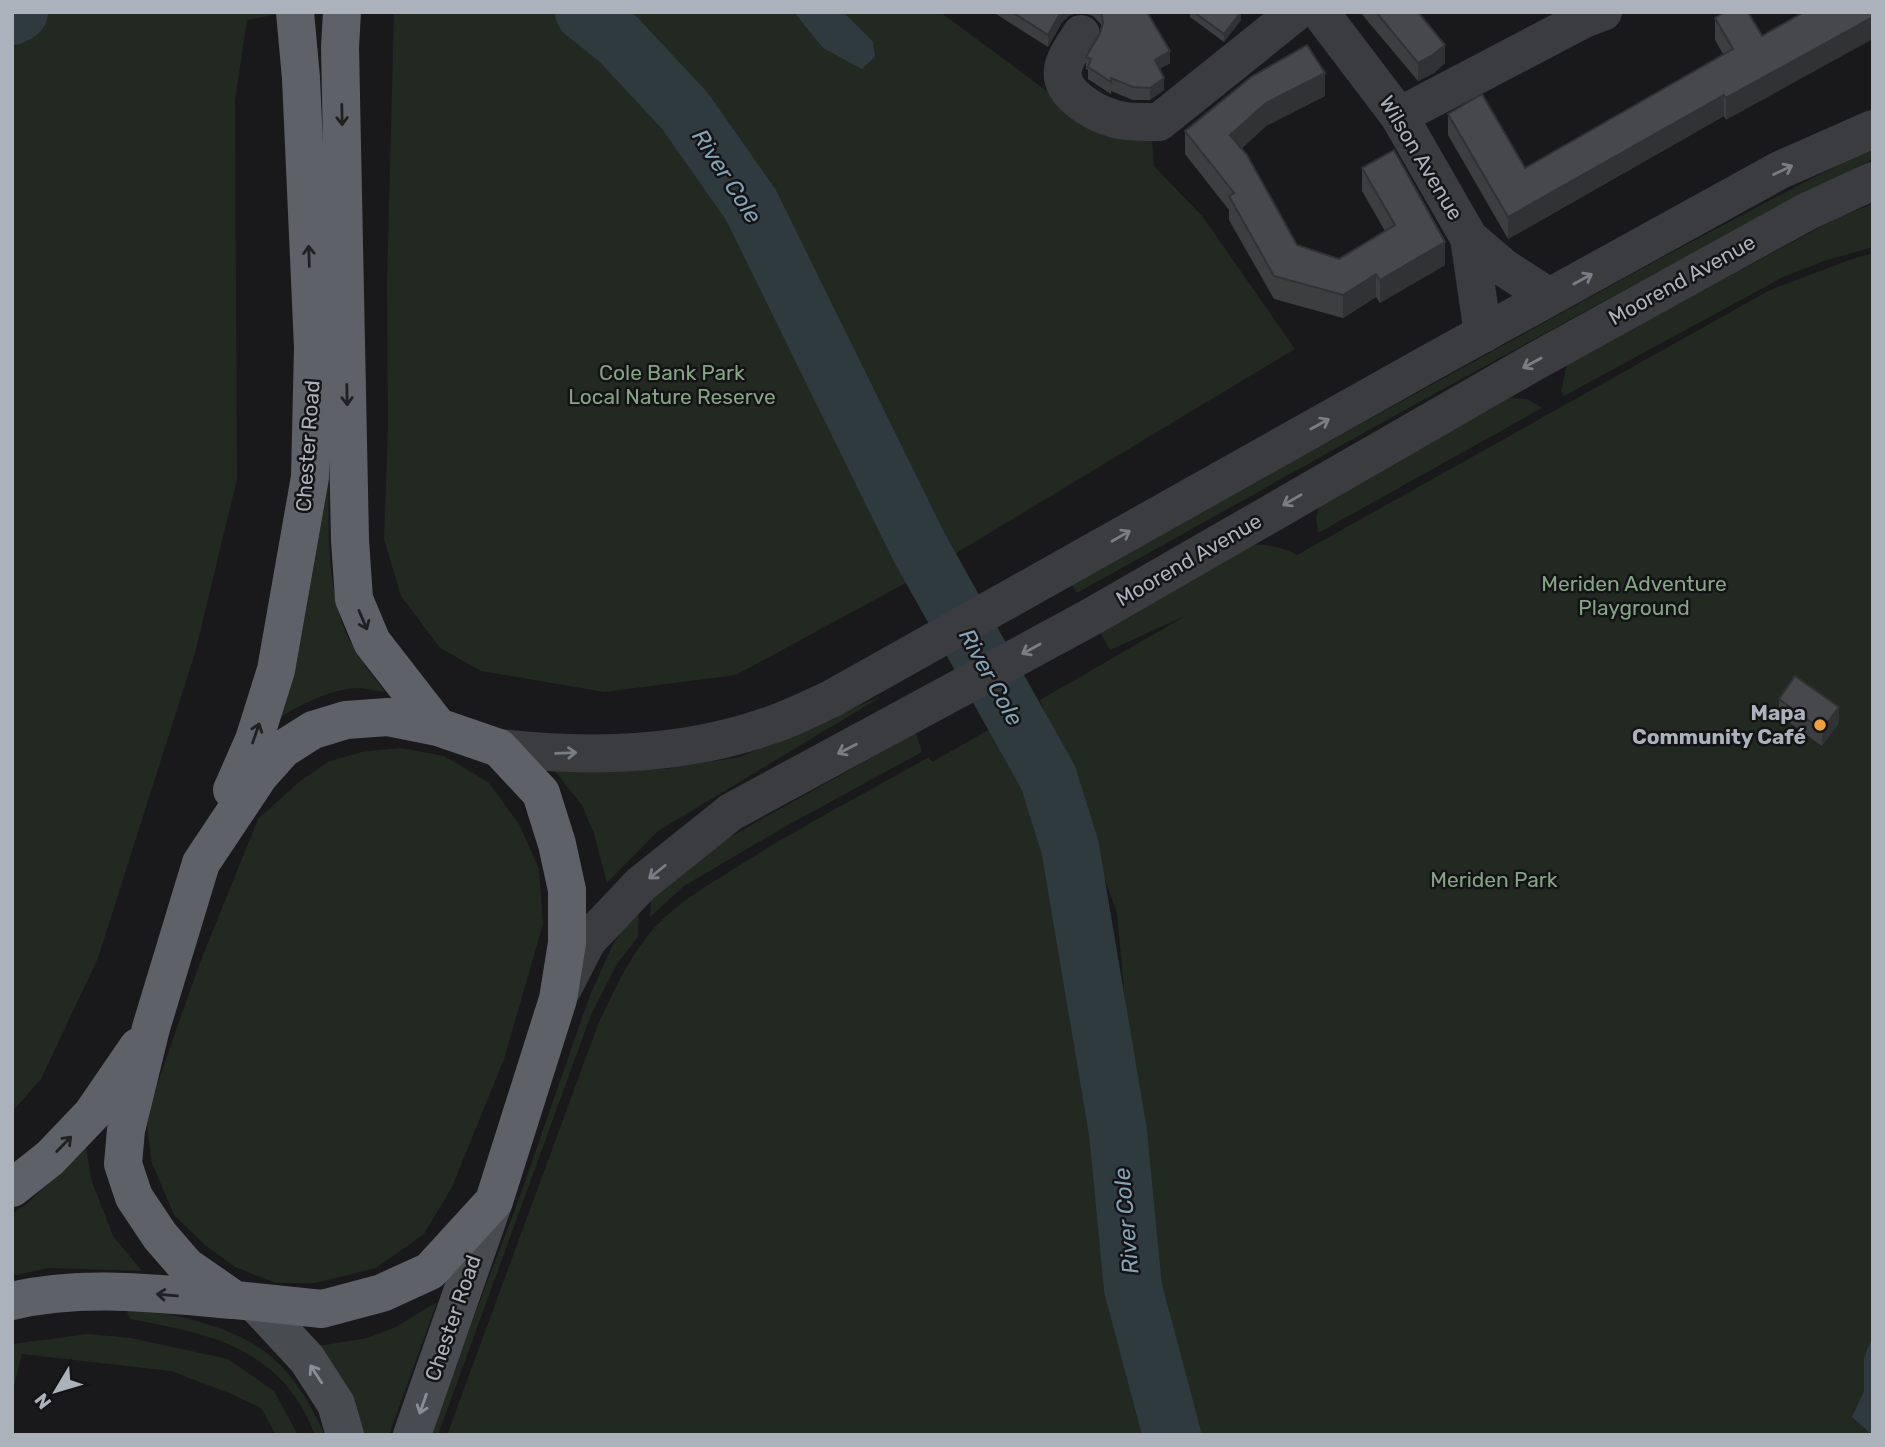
<svg xmlns="http://www.w3.org/2000/svg" width="1885" height="1447" viewBox="0 0 1885 1447" font-family="Rubik,sans-serif">
	<rect width="100%" height="100%" fill="#19191b"/>
	<path fill="#212921" d="M12,12h276l-41,8 -12,80 2,379 -42,174 -97,305 -57,121 -29,33z
		M394,12h546l153,113 59,12 2,29 49,51 92,132 -382,230 -177,96 -132,17 -123,-21 -41,-23 -39,-52 -17,-57 4,-112 -1,-145z
		M1873,149v10c-269,138 -532,287 -796,434l-6,-9 592,-327 155,-82z
		M1873,204v43l-49,14 -41,16 -219,119 -3,-5 6,-27 270,-146z
		M1873,253v1146l-21,18 20,18h-683l-6,-15 -19,-93 -27,-197 -20,-217 -77,-213 147,-85 -77,35 -12,-21 150,-84c19,-1 32,1 49,10l473,-265 79,-30z
		M1510,398l17,1 15,9 -224,125 -2,-16 4,-12z
		M329,463c0,54 -5,126 20,176 10,19 23,36 36,53 -9,-1 -19,-4 -27,-4 -32,1 -65,21 -92,38z
		M884,695l-226,136 -51,52 -13,-49 -12,-29 -33,-41 58,6 58,-1 75,-12z
		M999,724l54,120 9,95 36,202 18,142 23,114 13,38h-705l152,-413c14,-29 27,-59 47,-84 22,-29 54,-48 83,-66 65,-42 133,-77 200,-115l3,5z
		M916,733l6,19 -134,73 -104,61 -34,31 1,-22 43,-38z
		M400,748l44,8 44,26 31,42 20,45 4,55 -39,135 -52,128 -28,47 -48,34 -60,15h-40l-41,-16 -30,-22 -31,-30 -22,-52 -5,-36 5,-28 47,-134 59,-146 41,-37 29,-20 33,-10z
		M639,909l-1,28 -21,27 -26,51 -153,420h-9l91,-239 70,-201 24,-53z
		M86,1146l5,33 22,57 29,35 -93,-3 -37,8v-62l17,-12z
		M437,1302l-48,133h-25l-7,-23 -38,-66 48,-8 29,-11z
		M129,1307c50,9 118,20 153,60 19,20 31,43 43,68h-10c-33,-87 -104,-101 -185,-116l-3,-7z
		M88,1334l43,4 97,21 46,32 24,44h-22l-15,-27 -32,-15 -58,-22 -149,-17 -10,40v-50z"/>
	<path fill="#2f3a3f" d="M794,12h49l30,30 2,15 -13,12 -39,-21z
		M1873,1336v99h-1l-20,-18 12,-26v-33z"/>
	<g fill="none" stroke-linecap="round" stroke-linejoin="round">
		<path stroke="#2f3a3f" stroke-width="58" d="M584,12l35,28 66,71 66,94 168,342 129,230 22,70 48,285 15,156 39,147
			M12,16l7,-4"/>
		<path stroke="#3a3c40" stroke-width="38" d="M1320,12l79,104 70,122 34,29 46,30
			M1081,34c-6,10 -16,23 -18,35 -4,25 31,44 52,50 13,4 30,3 44,3l137,-110
			M1399,116l185,-97 19,-7
			M1469,238l14,96"/>
		<path stroke="#3a3c40" stroke-width="38" d="M499,748c89,10 186,8 272,-23 21,-7 40,-17 60,-26l604,-339 345,-190 93,-41
			M563,988l24,-47 54,-57 90,-72 360,-195 443,-255 272,-150 67,-31"/>
		<path stroke="#484b50" stroke-width="38" d="M256,1304l51,55 29,45 9,31
			M412,1435l82,-234"/>
		<path stroke="#5e6268" stroke-width="38" d="M342,12l-2,35 10,493 4,59 18,43 66,85
			M388,717l50,10 61,21 42,45 16,51 10,46v53l-9,56 -64,202 -64,70 -48,22 -60,16 -87,-9 -49,-34 -26,-30 -26,-39 -11,-33 3,-34 25,-102 50,-165 58,-87 24,-27 30,-19 33,-10z
			M232,790l22,-50 22,-70 34,-193 3,-130 -12,-269 -6,-66
			M12,1188l38,-30 42,-44 46,-67
			M12,1301c72,-17 147,-7 220,-1"/>
	</g>
	<path fill="#3c3e40" d="M993,12h88l-11,3 -8,7 -14,25z
		M1081,12h66l23,51 -11,6 5,21 -14,10h-17l-22,-9v3l-23,-15v-9l-2,-1v-12l14,-24 1,-5v-4l-8,-8z
		M1190,12h51v8l-17,22 -34,-25z
		M1360,12h58l27,51 -11,10 -16,8z
		M1748,12l-22,108 -2,-4 -216,123 -60,-104v-21l77,54 198,-114 -8,-14v-22z
		M1325,96l-59,30 -25,23 56,96 42,14 46,-28 -23,-40v-23l83,97 -65,38 -4,-6 -33,21 -69,-19 -45,-79v-10l-44,-56v-23z
		M1779,699l60,24 -17,23 -43,-31z"/>
	<path fill="#313234" d="M1061,12h20l-11,3 -8,7 -14,25v-12z
		M1241,12v8l-17,22v-8z
		M1873,17v22l-147,81v-22z
		M1445,45v18l-11,10 -16,8v-18z
		M1170,51v12l-15,9v-12z
		M1325,73v23l-59,30 -36,32v-23l36,-32z
		M1164,78v12l-14,10v-12z
		M1724,95v21l-216,123v-22z
		M1445,242v23l-65,38v-23z
		M1376,274v23l-33,21v-23z
		M1839,707v16l-17,23v-16z"/>
	<path fill="#46484b" stroke="#313234" stroke-width="2" d="M1012,12h49l-13,23z
		M1101,12h46l23,39 -15,9 9,18 -14,10 -17,-1 -22,-9v4l-23,-15 3,-8 -5,-2 14,-24 3,-10z
		M1194,12h47l-17,22z
		M1376,12h42l27,33 -11,9 -16,9z
		M1725,12h23l14,24 42,-24h69v5l-147,81 -2,-3 -216,122 -60,-103 34,-20 43,74 208,-119 -18,-31z
		M1307,45l18,28 -59,30 -36,32 17,20 50,90 42,14 56,-34 -33,-57 32,-18 51,92 -65,38 -4,-6 -33,21 -69,-19 -45,-80 5,-3 -49,-62 66,-54z
		M1795,676l44,31 -17,23 -43,-31z"/>
	<defs><path id="oneway-shaft" d="M-6 0H5M1.5-3L5.5 0L1.5 3" fill="none" stroke-width="1.6" stroke-linecap="round" stroke-linejoin="round" transform="scale(1.75)"/></defs>
	<g stroke="#1f2022">
		<use href="#oneway-shaft" transform="translate(342 115) rotate(89)"/>
		<use href="#oneway-shaft" transform="translate(309 256) rotate(-92)"/>
		<use href="#oneway-shaft" transform="translate(347 395) rotate(89)"/>
		<use href="#oneway-shaft" transform="translate(363 620) rotate(67)"/>
		<use href="#oneway-shaft" transform="translate(256 733) rotate(-71)"/>
		<use href="#oneway-shaft" transform="translate(64 1144) rotate(-46)"/>
		<use href="#oneway-shaft" transform="translate(167 1295) rotate(-175)"/>
	</g>
	<g stroke="#797d84">
		<use href="#oneway-shaft" transform="translate(1783 170) rotate(-26)"/>
		<use href="#oneway-shaft" transform="translate(1583 279) rotate(-29)"/>
		<use href="#oneway-shaft" transform="translate(1532 363) rotate(151)"/>
		<use href="#oneway-shaft" transform="translate(1320 424) rotate(-29)"/>
		<use href="#oneway-shaft" transform="translate(1292 500) rotate(150)"/>
		<use href="#oneway-shaft" transform="translate(1121 536) rotate(-30)"/>
		<use href="#oneway-shaft" transform="translate(1031 649) rotate(151)"/>
		<use href="#oneway-shaft" transform="translate(847 749) rotate(153)"/>
		<use href="#oneway-shaft" transform="translate(566 753) rotate(-2)"/>
		<use href="#oneway-shaft" transform="translate(657 872) rotate(141)"/>
	</g>
	<g stroke="#898e96">
		<use href="#oneway-shaft" transform="translate(316 1374) rotate(-123)"/>
		<use href="#oneway-shaft" transform="translate(423 1404) rotate(109)"/>
	</g>
	<circle fill="#eea03f" stroke="#141416" stroke-width="2.5" cx="1820" cy="725" r="7"/>
	<g text-anchor="middle" stroke-width="5" stroke-linejoin="round" paint-order="stroke">
		<g font-size="21" fill="#acb2bb" stroke="#141416">
			<text transform="translate(1421 158) rotate(59)" y="7">Wilson Avenue</text>
			<text transform="translate(1682 280) rotate(-29)" y="7">Moorend Avenue</text>
			<text transform="translate(308 446) rotate(-86)" y="7">Chester Road</text>
			<text transform="translate(1189 560) rotate(-30)" y="7">Moorend Avenue</text>
			<text transform="translate(453 1318) rotate(-71)" y="7">Chester Road</text>
		</g>
		<g font-size="21" fill="#85a584" stroke="#141416">
			<text x="672" y="380">Cole Bank Park<tspan x="672" dy="24">Local Nature Reserve</tspan></text>
			<text x="1634" y="591">Meriden Adventure<tspan x="1634" dy="24">Playground</tspan></text>
			<text x="1494" y="887">Meriden Park</text>
		</g>
		<g font-size="21" font-weight="bold" fill="#acb2bb" stroke="#141416" text-anchor="end">
			<text x="1806" y="720">Mapa<tspan x="1806" dy="24">Community Café</tspan></text>
		</g>
		<g font-size="23" font-style="italic" fill="#84a3b4" stroke="#141416">
			<text transform="translate(727 176) rotate(57)" y="8">River Cole</text>
			<text transform="translate(991 677) rotate(61)" y="8">River Cole</text>
			<text transform="translate(1126 1221) rotate(-95)" y="8">River Cole</text>
		</g>
	</g>
	<rect width="1885" height="1447" fill="none" stroke="#acb2bb" stroke-width="28"/>
	<g transform="translate(56 1391) rotate(232)" stroke="#141416" stroke-width="5" paint-order="stroke">
	<path d="M0-5L12 26L0 18L-12 26Z" fill="#acb2bb"/>
	<text y="-10" font-size="19" font-weight="bold" text-anchor="middle" fill="#acb2bb">N</text>
	</g>
</svg>
